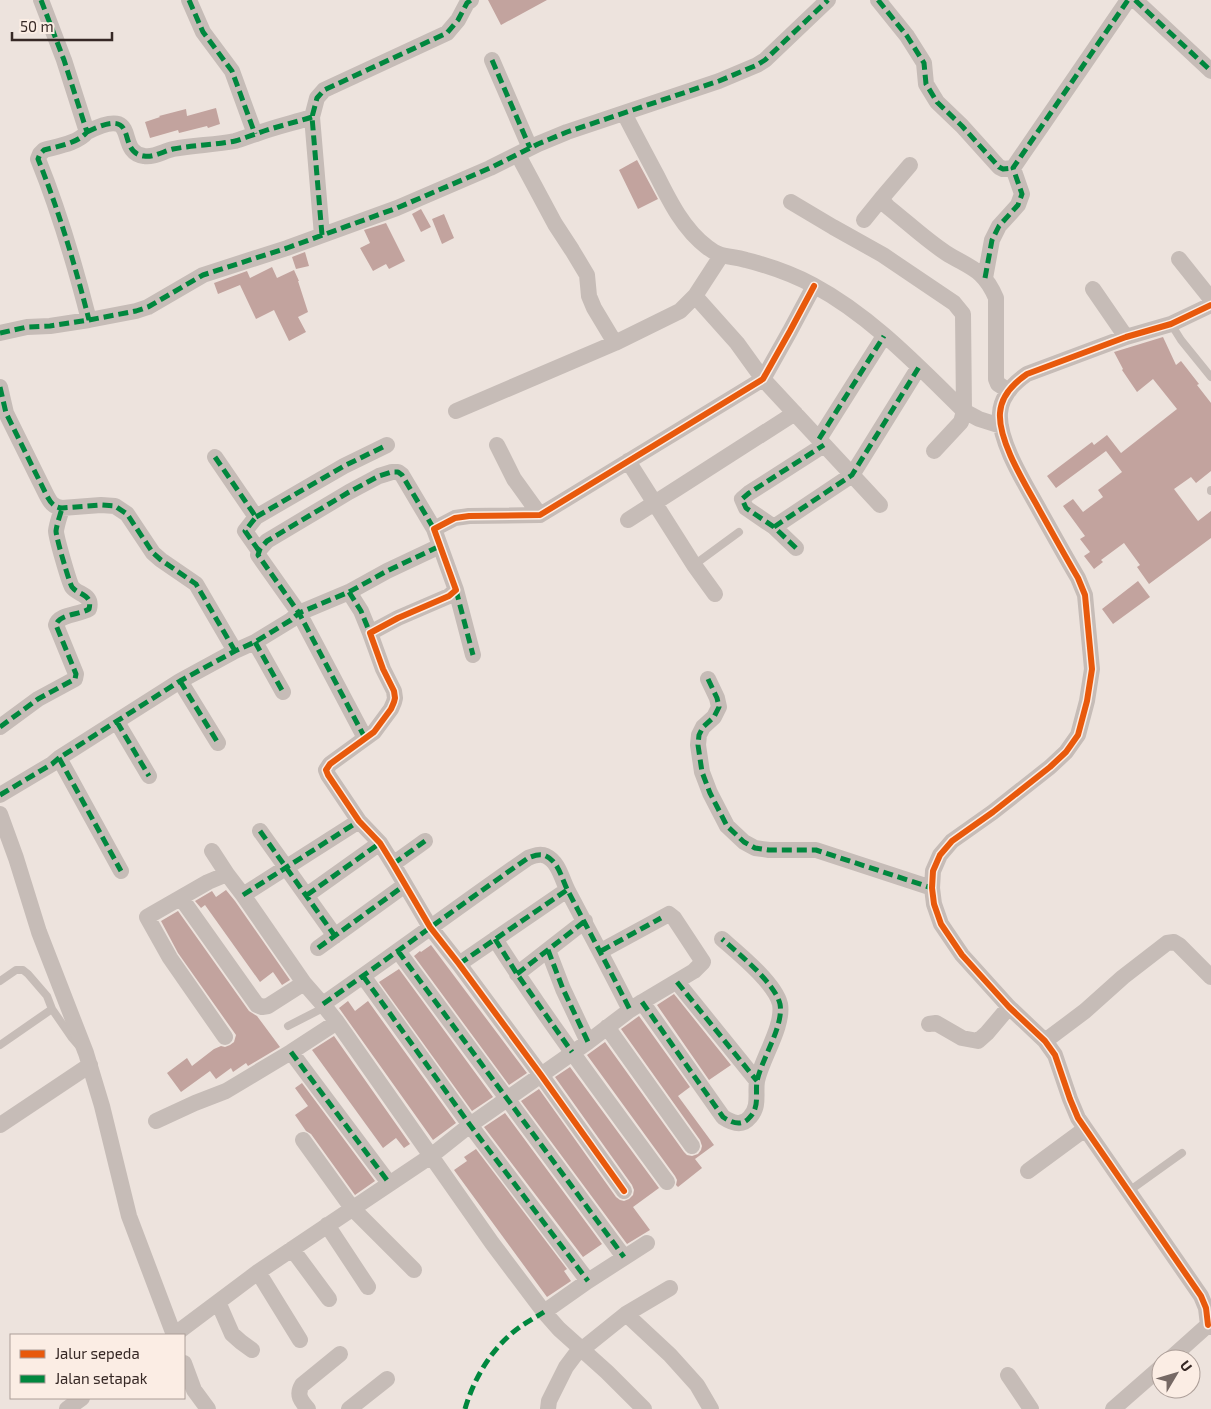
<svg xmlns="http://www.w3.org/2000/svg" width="1211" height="1409" viewBox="0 0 1211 1409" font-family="'Exo 2',sans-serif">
	<rect width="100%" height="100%" fill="#ede3dd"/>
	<path fill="#c2a39e" d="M488,0h59l-46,25z
		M216,108l4,16 -12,4 -1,-2 -28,7 -1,-3 -28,8 -5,-16 15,-5 -1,-1 27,-7 1,7z
		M637,160l21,39 -20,10 -19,-39z
		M421,209l10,18 -10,5 -9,-18z
		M444,214l10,24 -12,6 -10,-25z
		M386,223l19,38 -16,8 -3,-5 -13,7 -13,-23 10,-5 -6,-13z
		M305,252l4,14 -13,3 -4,-12z
		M272,267l5,11 17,-8 5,11h-1l10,31 -10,5 8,15 -17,9 -15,-31 -18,9 -16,-34 -22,9 -4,-11 33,-12 3,7z
		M1163,337l13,28 5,-4 18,23 -2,1 14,18v68l-15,12 -5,-6 -17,12 24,32 13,-10v27l-62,46 -12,-17 3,-2 -16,-22 -23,17 2,2 -9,7 -10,-13 6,-4 -10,-13 5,-3 -22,-30 10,-7 10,13 20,-15 -5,-7 24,-18 -16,-21 -50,37 -9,-12 45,-34 2,3 13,-10 14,18 56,-44 -24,-30 -16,13 -15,-22 1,-1 -9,-17z
		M1138,581l12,16 -37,27 -11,-15z
		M226,890l9,11 55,79 -8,5 -9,-13 -13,10 -55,-77 -4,3 -6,-7 17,-10 4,6z
		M178,911l71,100 8,5 23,31 -32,19 -2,-3 -13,9 -2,-4 -15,11 -6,-8 -29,21 -14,-19 20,-15 5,8 22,-17 7,-3 4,1 5,-2 4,-3 2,-7 -58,-82 -17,-32z
		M431,945l96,128 -18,12 -95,-129 6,-5 1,1z
		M399,969l94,128 -21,14 -93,-129z
		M674,994l57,71 -22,15 -52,-75z
		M348,1001l7,10 13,-10 88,122 -23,17 -94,-132z
		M639,1016l51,71 -12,9 36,49 -19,14 7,9 -24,19 -2,-2 1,-5 -2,-4 -88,-121 18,-13 79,110 3,3 5,1 6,-2 3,-4 1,-4 -2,-6 -79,-111z
		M334,1036l76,108 -6,4 -8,-10 -13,10 -71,-98z
		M570,1067l89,121 -26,19 17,23 -23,14 -106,-143 18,-12 77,108 4,3 4,1 5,-2 4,-4 1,-5 -2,-5 -77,-108z
		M302,1083l73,98 -20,14 -44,-61 -5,-3 -11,-16 13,-9 -13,-18z
		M505,1113l97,131 -19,13 -99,-130z
		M476,1149l91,120 -3,2 7,10 -24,16 -93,-127 13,-9 -3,-4z"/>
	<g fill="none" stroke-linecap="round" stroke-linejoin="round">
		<path stroke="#c6bcb7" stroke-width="8" d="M1171,324l10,16 30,37
			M1211,491v-1
			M694,565l45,-33
			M0,981l16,-11h7l5,4 19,22 5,13 20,29 6,7
			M288,1026l37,-19
			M0,1045l52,-36
			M1129,1191l53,-38"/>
		<path stroke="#c6bcb7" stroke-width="16" d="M41,0l23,60 23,72c-9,11 -28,14 -43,18l-4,4 -2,5c21,52 37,106 51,161
			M189,0l14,32 29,39 23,63
			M878,0l29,36 17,27 2,21 11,18 25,24 37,41 4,2 10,-1
			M1135,0l76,71
			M492,60l38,88
			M624,113c10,20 21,40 32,61 13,26 27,55 51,73 15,12 23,8 39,13 24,6 46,14 67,25 58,31 105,81 151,126l15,8 22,7
			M87,132c56,-28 27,20 57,24 9,2 20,-5 29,-7 21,-4 41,-4 62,-8 7,-2 14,-5 21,-7 18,-7 37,-11 56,-17
			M518,155l37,69 17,26 15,25 2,21 5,12 21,35
			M881,199l29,-34
			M791,202l42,25 50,28 71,48 9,11 1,97 -3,11 -27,29
			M864,220l17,-21 7,8c19,15 38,33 58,46 24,15 38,16 50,45v81l2,5 11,7
			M322,235l-10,-118 5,-19 7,-8 123,-57 11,-13 9,-17 4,-3
			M721,256l-26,40 42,47 26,36 117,126
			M1179,259l32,40
			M985,278l7,-38 7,-14 19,-21 4,-11 -9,-26 115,-168
			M1093,289l33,48
			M0,333l27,-6 23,-1 39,-6 47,-9 12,-4 55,-32 84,-27 110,-40 93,-40 48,-24 29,-12 152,-51 38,-16 8,-5 63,-60
			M0,387l6,26 40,81c4,8 7,13 16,14l39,-3 14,1 12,8 26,39 8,7 35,24 39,67
			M456,411l159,-68 65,-32 15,-15
			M819,439l65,-103
			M497,445l17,34 26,36
			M215,457l41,60 -11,14 14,20
			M628,461l66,104 21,29
			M256,517l88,-51 43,-21
			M628,520l167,-107
			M774,527l78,-52 67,-108
			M796,548l-22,-21 -28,-19 -4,-9 7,-6 75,-48
			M456,590l17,65
			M349,592l12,19 9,22
			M255,642l28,50
			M708,679l9,19 2,9 -5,10 -11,10 -4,8 -1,10 4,27 8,21 17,33 17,16 11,6 14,2h47l116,38
			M180,681l38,62
			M117,722l32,54
			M0,727l38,-28 37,-20 1,-5 -20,-49c3,-11 23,-10 33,-16 4,-15 -11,-14 -17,-22 -3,-5 -16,-50 -16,-56 1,-8 4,-15 6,-23
			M365,738l-66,-125 -41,-58 2,-6 7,-8 82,-49 30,-16 13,-4h6l4,3 32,54
			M59,758l62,113
			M0,795l52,-31 7,-6 121,-77 55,-30 20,-9 36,-22 8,-7 50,-21 38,-21 53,-25
			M0,814l16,44 23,74 47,121 16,53 27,110 45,119
			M260,831l75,105
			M212,851l15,23
			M393,864l32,-23
			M243,895l116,-74
			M307,895l73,-52
			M181,898l76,107 5,2 6,-1 36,-23
			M495,939c53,84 114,163 172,243
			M318,948l87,-63
			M548,950l15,39 25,53
			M398,951l226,306
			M459,964l108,-74
			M517,974l68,-53
			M363,976l107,149 118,156
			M677,982l80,99
			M642,1002l81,115c9,6 19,10 27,0 10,-11 5,-23 7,-36 5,-23 27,-55 23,-77 -5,-21 -42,-51 -58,-65
			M323,1004c69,-48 136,-98 205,-146 5,-2 12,-5 18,-2 13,6 16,24 22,35 21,40 42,79 62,119
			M929,1024l7,-1 26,15 16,3 9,-8 22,-26
			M607,1027l85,119
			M225,1037l-55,-79 -23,-41 61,-35 19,-8 16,21 61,88 21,24 12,15 155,221 52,69 15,17 48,43 37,37
			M1045,1041l40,-30 38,-34 44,-34 7,-1 5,3 32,32
			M291,1052l98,131
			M156,1121l39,-18 31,-12 65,-39 46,-30
			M0,1125l90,-60
			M303,1140l49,68 62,62
			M1028,1171l57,-42
			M624,1191l-83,-116 -82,-111 -29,-37 -37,-63 -13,-21 -21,-22 -31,-46 -2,-5 4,-6 44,-32 17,-23 3,-7 1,-4 -1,-7 -11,-22 -13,-36 28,-15 51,-22 7,-6 -22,-61 21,-11 14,-2 71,-1 223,-136 27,-48 24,-45
			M327,1225l41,62
			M292,1249l37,50
			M258,1272l42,68
			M218,1302l14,32 9,8 11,8
			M544,1312l44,-31 59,-38
			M626,1314l44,41 27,30 14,24
			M1208,1325l-2,-17 -5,-12 -123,-178 -8,-19 -15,-44 -10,-14 -36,-34 -47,-52 -21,-31 -7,-20 -2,-16 1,-17 7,-16 12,-14 41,-29 57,-45 16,-15 12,-17 9,-34 5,-32 -7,-74 -7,-17c-13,-22 -25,-44 -38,-67 -13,-24 -42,-69 -40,-98 1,-17 14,-30 27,-39l99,-37 45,-13 40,-19
			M174,1335l84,-63 173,-116 39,-31 118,-83 42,-32 12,-8 52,-31 9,-9 -29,-44 -5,-4 -68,37
			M1170,1359l38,-34 3,2
			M184,1363l10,27 14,19
			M1008,1375l23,34
			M67,1409l15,-11
			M308,1409c-7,-8 -12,-14 -6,-24l38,-31
			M349,1409l38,-30
			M548,1409l1,-8 17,-34 9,-12 51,-41 44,-26
			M1113,1409l48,-42"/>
		<path stroke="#00873e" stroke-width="5" stroke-dasharray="10 5" stroke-linecap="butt" d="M41,0l23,60 23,72c-9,11 -28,14 -43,18l-4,4 -2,5c21,52 37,106 51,161
			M189,0l14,32 29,39 23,63
			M878,0l29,36 17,27 2,21 11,18 25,24 37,41 4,2 10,-1
			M1135,0l76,71
			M492,60l38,88
			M87,132c56,-28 27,20 57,24 9,2 20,-5 29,-7 21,-4 41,-4 62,-8 7,-2 14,-5 21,-7 18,-7 37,-11 56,-17
			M322,235l-10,-118 5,-19 7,-8 123,-57 11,-13 9,-17 4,-3
			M985,278l7,-38 7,-14 19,-21 4,-11 -9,-26 115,-168
			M0,333l27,-6 23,-1 39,-6 47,-9 12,-4 55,-32 84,-27 110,-40 93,-40 48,-24 29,-12 152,-51 38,-16 8,-5 63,-60
			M0,387l6,26 40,81c4,8 7,13 16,14l39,-3 14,1 12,8 26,39 8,7 35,24 39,67
			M819,439l65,-103
			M215,457l41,60 -11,14 14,20
			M256,517l88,-51 43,-21
			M774,527l78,-52 67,-108
			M796,548l-22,-21 -28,-19 -4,-9 7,-6 75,-48
			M456,590l17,65
			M349,592l12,19 9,22
			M255,642l28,50
			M708,679l9,19 2,9 -5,10 -11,10 -4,8 -1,10 4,27 8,21 17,33 17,16 11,6 14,2h47l116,38
			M180,681l38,62
			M117,722l32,54
			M0,727l38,-28 37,-20 1,-5 -20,-49c3,-11 23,-10 33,-16 4,-15 -11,-14 -17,-22 -3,-5 -16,-50 -16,-56 1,-8 4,-15 6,-23
			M365,738l-66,-125 -41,-58 2,-6 7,-8 82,-49 30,-16 13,-4h6l4,3 32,54
			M59,758l62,113
			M0,795l52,-31 7,-6 121,-77 55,-30 20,-9 36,-22 8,-7 50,-21 38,-21 53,-25
			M260,831l75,105
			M393,864l32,-23
			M243,895l116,-74
			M307,895l73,-52
			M495,939l22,35 55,78
			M318,948l87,-63
			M548,950l15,39 25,53
			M398,951l226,306
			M601,951l60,-33
			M459,964l108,-74
			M517,974l68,-53
			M363,976l107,149 118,156
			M677,982l80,99
			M642,1002l81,115c9,6 19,10 27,0 10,-11 5,-23 7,-36 5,-23 27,-55 23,-77 -5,-21 -42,-51 -58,-65
			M323,1004c69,-48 136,-98 205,-146 5,-2 12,-5 18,-2 13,6 16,24 22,35 21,40 42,79 62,119
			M291,1052l98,131
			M465,1409c8,-28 24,-56 46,-75 10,-9 22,-15 33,-22"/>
		<g stroke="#fbede4" stroke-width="9">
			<path id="cycleway" d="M624,1191l-83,-116 -82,-111 -29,-37 -37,-63 -13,-21 -21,-22 -31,-46 -2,-5 4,-6 44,-32 17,-23 3,-7 1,-4 -1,-7 -11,-22 -13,-36 28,-15 51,-22 7,-6 -22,-61 21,-11 14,-2 71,-1 223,-136 27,-48 24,-45
				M1208,1325l-2,-17 -5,-12 -123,-178 -8,-19 -15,-44 -10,-14 -36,-34 -47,-52 -21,-31 -7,-20 -2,-16 1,-17 7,-16 12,-14 41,-29 57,-45 16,-15 12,-17 9,-34 5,-32 -7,-74 -7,-17c-13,-22 -25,-44 -38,-67 -13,-24 -42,-69 -40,-98 1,-17 14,-30 27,-39l99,-37 45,-13 40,-19"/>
		</g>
		<use href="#cycleway" stroke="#e8590c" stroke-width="6"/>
	</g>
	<rect x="10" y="1334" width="175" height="65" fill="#fbede4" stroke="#ac9e98"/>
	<rect x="20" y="1350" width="25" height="8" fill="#e8590c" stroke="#ac9e98"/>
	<text x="55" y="1359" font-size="15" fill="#362825">Jalur sepeda</text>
	<rect x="20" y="1375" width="25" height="8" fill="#00873e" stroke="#ac9e98"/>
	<text x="55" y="1384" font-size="15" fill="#362825">Jalan setapak</text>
	<g transform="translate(1176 1374) rotate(52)"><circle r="24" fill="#fbede4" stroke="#ac9e98"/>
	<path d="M0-4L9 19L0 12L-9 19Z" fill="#766965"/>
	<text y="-8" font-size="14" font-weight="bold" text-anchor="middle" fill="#362825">U</text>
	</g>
	<path d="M12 32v8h100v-8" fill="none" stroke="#362825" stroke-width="2.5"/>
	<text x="20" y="32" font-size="15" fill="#362825" stroke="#fbede4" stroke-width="4" paint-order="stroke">50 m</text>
</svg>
